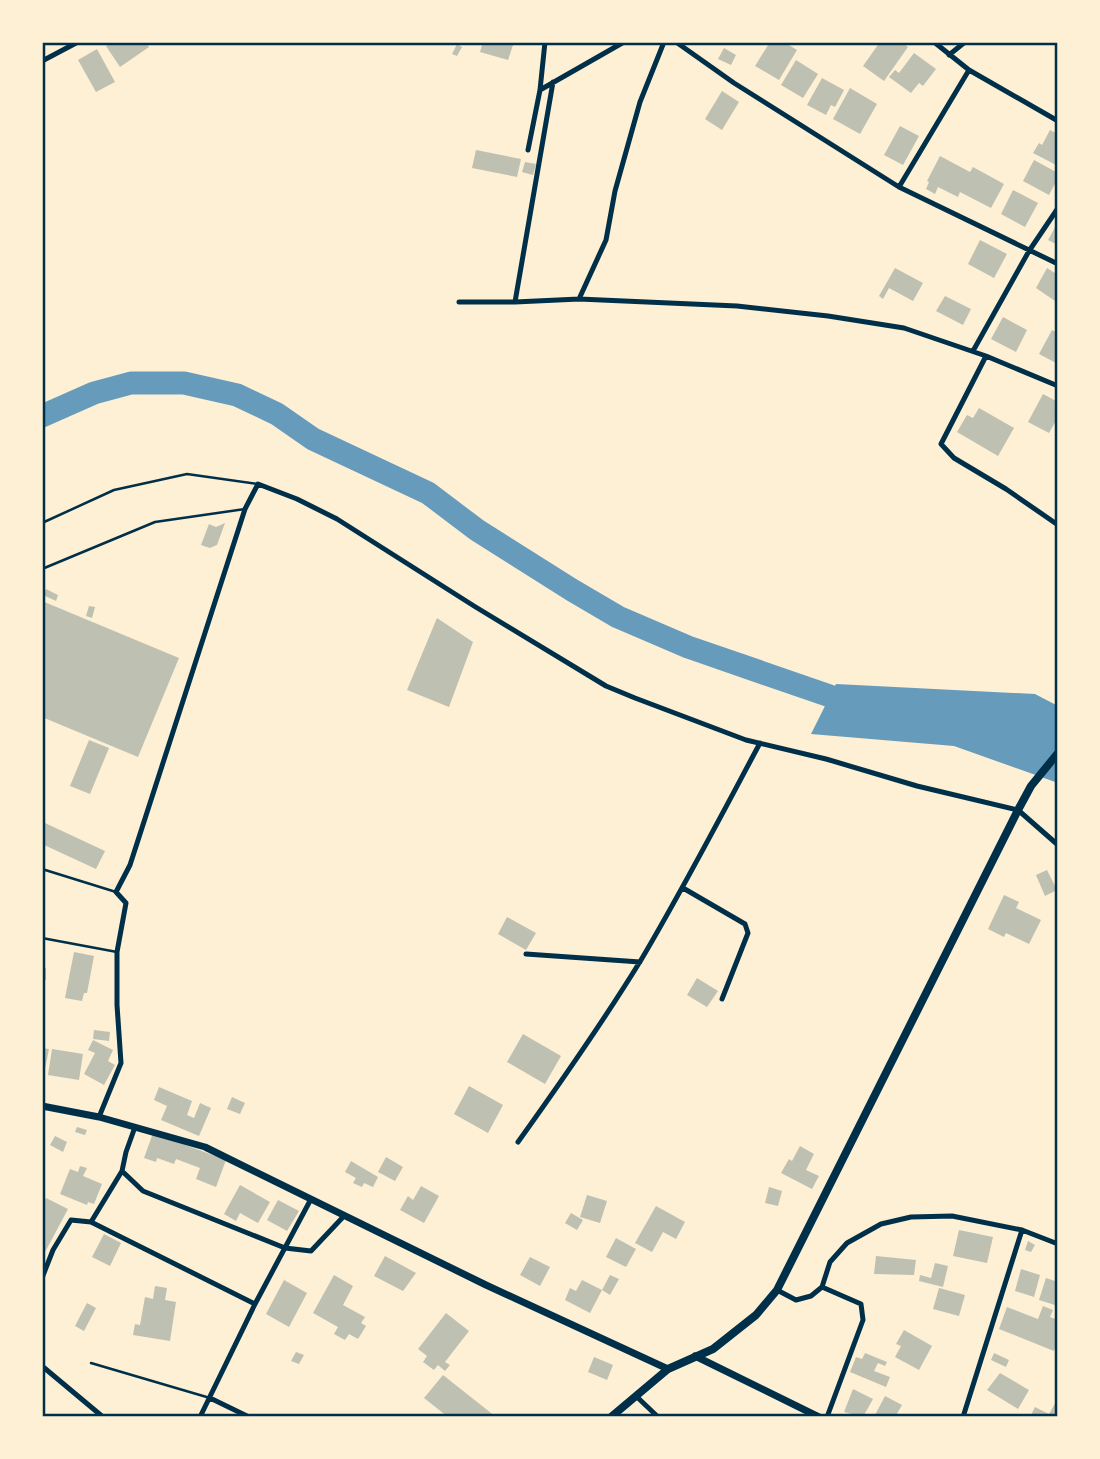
<svg xmlns="http://www.w3.org/2000/svg" width="1100" height="1459" viewBox="0 0 1100 1459" font-family="'Times New Roman',serif">
	<rect width="100%" height="100%" fill="#fdf0d5"/>
	<path fill="#669bbc" d="M836,684l199,10 23,12v77l-104,-37 -143,-12z"/>
	<g fill="none" stroke-linecap="round" stroke-linejoin="round">
		<path stroke="#669bbc" stroke-width="23" d="M42,416l52,-23 37,-10h53l53,12 40,19 36,25 115,54 49,37 95,60 46,27 70,30 168,58"/>
	</g>
	<path fill="#bec0b2" d="M111,42h35l3,5 -29,20 -14,-21z
		M483,42h31l-6,18 -28,-8z
		M770,42h14l13,8 -18,30 -24,-14z
		M880,42h21l7,5 -24,34 -21,-15z
		M457,44l5,3 -5,9 -5,-2z
		M724,48l12,7 -5,10 -13,-6z
		M97,49l18,33 -19,10 -18,-32z
		M914,53l22,16 -13,17 -4,-3 -8,10 -22,-16 6,-7 4,3z
		M796,60l22,14 -15,24 -22,-13z
		M822,78l22,12 -9,17 -4,-2 -5,10 -19,-10z
		M850,88l27,16 -17,30 -27,-15z
		M722,91l17,11 -17,28 -17,-11z
		M900,126l19,10 -16,29 -19,-10z
		M1050,130l8,4v32l-25,-13 6,-10 3,2z
		M476,150l45,9 -4,18 -45,-9z
		M940,156l30,16 3,-5 31,17 -13,24 -31,-16 -2,5 -20,-10 -3,7 -9,-5 3,-7 -2,-1z
		M1034,160l24,13v5l-9,17 -26,-14z
		M525,162l11,2 -3,11 -11,-3z
		M1013,190l25,13 -13,24 -24,-13z
		M1058,222v23l-10,-5z
		M980,240l27,14 -13,24 -26,-14z
		M895,268l28,15 -10,18 -24,-13 -6,11 -4,-3z
		M1047,268l11,7v28l-22,-15z
		M945,296l26,13 -8,16 -27,-14z
		M1003,317l24,13 -11,22 -25,-13z
		M1052,330l6,3v31l-19,-10z
		M1043,394l15,8v15l-9,16 -21,-11z
		M979,408l35,20 -16,28 -41,-24 10,-17 6,3z
		M225,523l-8,22 -7,3 -9,-3 8,-21 7,3z
		M46,589l12,6 -2,6 -13,-6z
		M42,601l137,57 -41,99 -96,-40z
		M89,606l6,1 -3,11 -6,-2z
		M437,618l36,24 -24,65 -42,-17z
		M89,740l20,8 -19,46 -20,-8z
		M45,823l60,28 -9,18 -54,-25v-13z
		M1047,870l10,20 -12,6 -9,-21z
		M1004,895l15,7 -3,6 25,12 -12,24 -23,-11 -2,4 -16,-8z
		M507,917l29,16 -10,17 -28,-16z
		M74,952l20,4 -7,37h-3l-2,8 -17,-3z
		M42,968h4v12h-4z
		M697,978l21,13 -11,16 -20,-12z
		M94,1030l16,2 -1,9 -16,-2z
		M523,1034l38,22 -16,28 -38,-22z
		M93,1040l20,10 -5,11 7,4 -11,20 -20,-11 11,-21 -7,-3z
		M42,1048l7,1 -4,20 -3,-1z
		M52,1049l31,5 -4,26 -31,-5z
		M469,1086l34,19 -15,28 -34,-19z
		M159,1087l33,14 -5,14 7,3 6,-15 11,5 -12,28 -38,-16 6,-14 -13,-6z
		M232,1097l13,6 -5,11 -13,-5z
		M77,1127l10,3 -2,5 -10,-3z
		M153,1133l73,27 -10,27 -20,-8 4,-11 -24,-9 -2,5 -17,-6 -1,4 -12,-4z
		M55,1136l12,6 -4,10 -13,-7z
		M800,1146l14,8 -8,16 13,6 -7,13 -31,-16 8,-14 3,2z
		M386,1157l17,10 -8,14 -17,-9z
		M351,1161l27,16 -5,10 -9,-4 -2,4 -9,-4 3,-5 -11,-6z
		M80,1166l7,2 -4,8 19,8 -8,20 -6,-2 -1,3 -27,-11 10,-25 8,3z
		M240,1185l30,17 -12,21 -18,-10 -4,8 -12,-7z
		M421,1186l18,10 -15,27 -24,-13 8,-14 5,4z
		M769,1187l13,4 -4,15 -13,-3z
		M587,1195l20,6 -7,22 -20,-6z
		M46,1198l22,11 -24,45 -2,-1v-48z
		M278,1200l21,11 -12,20 -20,-11z
		M656,1206l29,16 -9,17 -13,-7 -11,20 -17,-9z
		M571,1213l12,7 -6,10 -12,-7z
		M959,1230l34,7 -6,26 -34,-7z
		M104,1234l17,9 -11,23 -18,-9z
		M616,1238l20,11 -10,18 -20,-10z
		M1028,1241l7,4 -4,7 -6,-2z
		M385,1256l31,17 -13,18 -29,-15z
		M876,1256l40,4 -2,15 -40,-1z
		M530,1257l20,10 -10,19 -20,-11z
		M935,1263l13,3 -5,21 -24,-6 1,-6 11,3z
		M1021,1269l19,6 -6,22 -19,-6z
		M334,1275l19,11 -10,19 22,12 -4,6 5,3 -8,13 -9,-5 -4,6 -11,-6 4,-7 -25,-14z
		M610,1275l9,4 -9,16 -8,-5z
		M1046,1278l12,4v24l-19,-6z
		M284,1280l23,13 -18,34 -23,-13z
		M582,1280l20,10 -12,23 -25,-13 5,-12 6,3z
		M155,1286l12,2 -2,12 11,2 -6,39 -37,-6 2,-11 5,1 5,-28 8,2z
		M939,1288l26,7 -6,21 -26,-7z
		M87,1303l9,5 -12,23 -9,-5z
		M1043,1306l10,4 -3,7 8,3v21l-4,10 -55,-22 8,-22 31,12z
		M446,1313l23,18 -24,31 5,3 -5,6 -7,-6 -4,5 -11,-8 4,-6 -9,-7z
		M904,1330l28,16 -13,24 -24,-13 6,-11 -5,-2z
		M296,1352l8,3 -5,9 -8,-3z
		M865,1353l22,9 -2,4 -7,-3 -4,8 16,6 -4,10 -36,-15 6,-15 6,2z
		M994,1353l15,7 -3,7 -15,-7z
		M594,1357l19,8 -6,15 -19,-8z
		M1000,1373l29,17 -11,19 -31,-19z
		M443,1375l53,42h-48l-24,-19z
		M853,1389l20,10 -10,18 -19,-5z
		M885,1396l17,9 -7,12 -20,-2z
		M1058,1398v19h-28l5,-10 14,7z"/>
	<g fill="none" stroke-linecap="round" stroke-linejoin="round">
		<path stroke="#003049" stroke-width="2.5" d="M42,523l72,-33 73,-16 71,10
			M42,569l113,-47 90,-13
			M42,869l74,23
			M42,938l75,14
			M91,1363l119,35"/>
		<path stroke="#003049" stroke-width="5" d="M676,42l58,41 165,104 159,77
			M949,55l16,-13
			M42,57l2,3 34,-18
			M969,70l89,51
			M540,90l84,-48
			M528,150l12,-60 5,-48
			M899,187l70,-117 -35,-28
			M579,299l158,7 91,10 76,12 82,28 -45,88 13,14 52,31 52,36
			M459,302h56l38,-220
			M515,302l64,-3 27,-59 9,-49 25,-89 24,-60
			M973,351l56,-100 29,-43
			M986,356l72,30
			M683,888l62,36 3,9 -26,66
			M526,954l114,8
			M99,1117l22,-54 -4,-58v-53l9,-49 -10,-11 14,-27 115,-356 13,-25 39,15 40,20 137,87 132,80 29,12 111,42 80,19 91,27 101,24 40,35
			M135,1127l-9,25 -4,19 21,20 142,57 26,3 33,-35
			M518,1142c43,-60 85,-120 123,-182 42,-71 80,-144 119,-217
			M91,1222l31,-51
			M42,1278l11,-28 18,-30 20,2 164,82
			M822,1287l39,17 2,16 -36,97
			M777,1290l19,10 15,-4 11,-9 8,-25 17,-19 34,-19 30,-7 41,-1 70,14 36,14
			M42,1366l61,51
			M636,1396l22,21
			M210,1398l39,19
			M200,1417l55,-113 56,-105
			M963,1417l59,-187"/>
		<path stroke="#003049" stroke-width="7" d="M42,1106l57,11 106,30 281,138 182,84
			M695,1356l124,61"/>
		<path stroke="#003049" stroke-width="8" d="M611,1417l57,-48 45,-20 43,-34 21,-25 241,-480 13,-24 27,-33"/>
	</g>
	<rect width="1100" height="1459" fill="none" stroke="#fdf0d5" stroke-width="88"/>
	<rect x="44" y="44" width="1012" height="1371" fill="none" stroke="#003049" stroke-width="2.5"/>
</svg>
